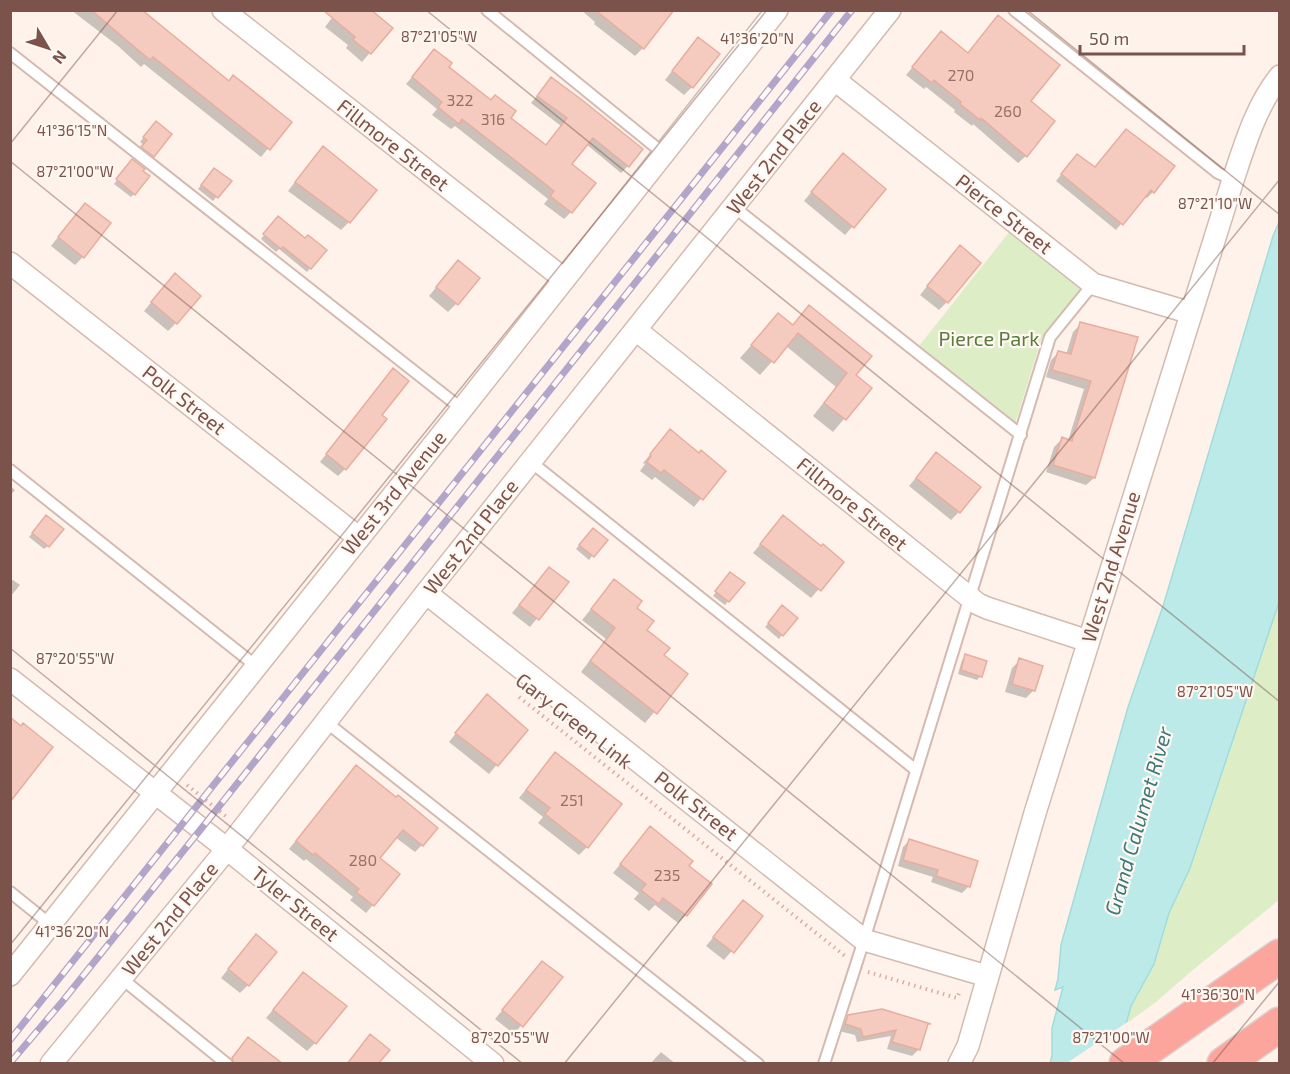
<svg xmlns="http://www.w3.org/2000/svg" width="1290" height="1074" viewBox="0 0 1290 1074" font-family="'Exo 2',sans-serif">
	<rect width="100%" height="100%" fill="#fef2ea"/>
	<path fill="#ddeec6" d="M1010,231l72,58 -41,51 -26,84 -96,-78z
		M1279,602v298l-85,69 -38,33 -30,22 5,-19 23,-41 15,-51 21,-45z"/>
	<path fill="#bceae8" stroke="#a1dcdb" stroke-width="1.5" d="M1279,222v380l-89,266 -21,45 -15,51 -23,42 -5,18 -3,39 -73,1 2,-9v-27l11,-41 -8,3 3,-11 3,-34 67,-238 36,-104 109,-367z"/>
	<path fill="#fef2ea" d="M1129,1021l-3,43 -59,-1z"/>
	<path fill="#0003" d="M71,10h68l90,72 61,40 -29,35 -117,-93 -3,3 -23,-21z
		M338,10l53,18 -29,34 -16,-14 2,-3 -23,-18z
		M581,10h83l-21,38 -8,8 -41,-32 1,-2z
		M934,41l92,115 -8,7 -45,-39 -1,2 -18,-14 1,-2 -29,-23 -2,2 -18,-14z
		M691,47l1,40 -8,8 -19,-15z
		M428,58l19,10 98,78 16,-20 -30,-23 20,-24 77,87 -7,7 -35,-29 -16,20 1,48 -7,7 -20,-15 4,-5 -93,-73 -4,3 -19,-14 5,-6 -31,-25z
		M152,127l1,29 -3,4 -11,-9 5,-6 -4,-3z
		M1120,137l33,55 -6,6 -3,-2 -28,34 -60,-49 15,-19 23,7z
		M315,156l34,66 -8,8 -53,-39z
		M835,163l18,63 -8,9 -41,-34z
		M129,164l5,30 -3,3 -17,-13z
		M211,173l18,8 -16,20 -15,-12z
		M77,213l6,44 -8,8 -24,-19z
		M274,222l51,28 -18,22 -28,-23 -3,3 -15,-13z
		M952,255l-5,47 -8,8 -19,-15z
		M450,270l6,34 -8,8 -19,-16z
		M167,283l9,40 -8,8 -24,-20z
		M809,307l45,69 16,12 -37,44 -20,-16 23,-29 -50,-41 -26,29 -20,-17 38,-43 14,11z
		M1081,324l56,14 -43,140 -8,7 -40,-13 8,-25 8,-8 6,2 16,-52 -38,-12 5,-17 8,-8 7,3 7,-23z
		M386,377l-6,38 -35,54 -7,7 -18,-14z
		M670,431l29,24 25,16 -30,36 -39,-30 -3,3 -12,-9 5,-7 -2,-1z
		M936,454l23,58 -8,8 -42,-34z
		M10,486l5,4 -5,6z
		M783,517l38,31 21,14 -31,36 -58,-45z
		M43,520l5,26 -4,3 -15,-12z
		M589,533l16,7 -16,20 -13,-11z
		M542,577l25,5 -37,45 -18,-14z
		M727,577l16,6 -18,22 -12,-9z
		M10,578l10,7 -10,12z
		M614,581l21,27 10,22 17,25 24,20 -41,48 -64,-51 25,-33 -24,-19z
		M779,611l3,24 -3,4 -14,-12z
		M966,656l15,20 -4,4 -19,-6 4,-14z
		M1020,660l14,30 -8,8 -21,-6 7,-24z
		M479,704l47,26 -37,44 -40,-32z
		M548,762l39,85 -8,8 -41,-32 5,-6 -24,-19z
		M349,774l73,71 -7,7 -20,-15 -17,21 -5,47 -7,8 -16,-13 3,-3 -47,-38 -2,2 -15,-12z
		M650,828l37,38 -1,49 -8,8 -23,-18 -6,6 -15,-12 5,-6 -26,-20z
		M910,840l59,46 -7,7 -31,-11 2,-5 -35,-11 5,-19z
		M743,902l18,14 -37,44 -18,-14z
		M248,944v41l-8,8 -19,-15z
		M542,963l19,15 -47,56 -19,-15z
		M303,974l12,69 -8,8 -41,-33z
		M882,1011l46,14 -3,3 -7,22 -6,6 -25,-7 4,-13 -34,6 -2,-7 -16,-4 3,-8 6,-6z
		M661,1052l15,12h-26z"/>
	<path fill="#f5cbbf" stroke="#e9ad9e" stroke-width="1.5" d="M91,10h51l87,71 4,-6 59,47 -22,28 -117,-93 -3,3z
		M323,10h48l22,18 -22,26 -18,-14 2,-3z
		M595,10h79l-30,39z
		M998,15l62,50 -29,36 24,20 -28,36 -46,-39 -1,2 -20,-16 1,-2 -27,-22 -2,3 -20,-16 29,-36 27,22z
		M698,37l22,17 -27,34 -21,-17z
		M434,49l18,14 -3,4 42,33 4,-5 21,16 -5,7 35,27 21,-27 -30,-22 14,-19 31,23 61,49 -14,18 -36,-29 -21,26 24,19 -24,30 -22,-17 4,-5 -24,-19 -68,-53 -3,5 -21,-17 4,-5 -30,-25z
		M156,121l16,13 -18,23 -13,-10 6,-7 -4,-3z
		M1126,129l49,37 -21,27 -3,-3 -28,35 -62,-51 16,-20 18,13z
		M323,146l54,44 -27,33 -55,-41z
		M843,153l43,36 -32,39 -43,-36z
		M132,159l13,10 -2,2 7,5 -15,19 -19,-16z
		M214,168l18,13 -14,17 -17,-13z
		M85,203l26,20 -27,35 -26,-21z
		M278,216l27,22 3,-3 19,15 -16,19 -28,-22 -2,2 -18,-15z
		M960,245l21,18 -33,40 -21,-17z
		M458,260l22,18 -22,27 -22,-18z
		M175,273l26,23 -24,28 -26,-22z
		M809,305l63,51 -16,19 16,13 -26,32 -22,-17 23,-30 -49,-40 -24,30 -23,-18 27,-32 15,12z
		M1080,322l58,15 -43,141 -42,-13 9,-28 10,4 19,-60 -39,-11 6,-19 13,3z
		M393,368l16,13 -27,34 5,4 -41,51 -20,-16z
		M670,429l29,24 2,-3 25,21 -23,29 -39,-30 -3,3 -14,-11 4,-6 -1,-2z
		M936,452l45,35 -21,26 -44,-35z
		M46,515l18,14 -15,18 -17,-14z
		M783,515l38,31 2,-2 21,18 -23,29 -61,-47z
		M593,528l15,12 -14,17 -15,-12z
		M549,567l20,15 -30,38 -20,-15z
		M730,572l15,11 -16,19 -14,-11z
		M614,579l28,22 -5,7 17,13 -7,9 23,18 -6,7 24,19 -31,40 -67,-53 25,-33 -24,-19z
		M782,605l16,13 -15,18 -15,-13z
		M965,654l22,7 -5,16 -21,-7z
		M1019,658l24,8 -8,25 -23,-7z
		M487,694l41,36 -30,36 -43,-33z
		M10,717l11,9 2,-3 30,24 -43,55z
		M555,752l67,52 -34,44 -43,-34 5,-6 -24,-18z
		M356,765l40,32 2,-2 40,33 -15,18 -20,-16 -23,28 20,16 -26,32 -18,-14 3,-3 -44,-36 -2,2 -17,-14z
		M650,826l43,35 -4,5 23,18 -25,32 -24,-18 -4,6 -18,-14 5,-6 -26,-20z
		M909,839l69,22 -8,26 -34,-11 2,-6 -35,-10z
		M743,900l20,16 -29,37 -21,-16z
		M256,934l21,18 -28,34 -21,-17z
		M542,961l21,16 -40,50 -21,-17z
		M303,972l44,34 -31,38 -43,-34z
		M882,1009l49,15h-3l-8,26 -28,-8 4,-12 -33,7 -2,-8 -16,-5 3,-9z
		M370,1034l20,16 -12,14h-31z
		M248,1037l35,27h-49l-2,-6z"/>
	<g fill="none" stroke-linecap="round" stroke-linejoin="round">
		<g stroke="#d4bab0" stroke-width="14">
			<path id="service" d="M487,10l176,143
				M1014,10l204,163 15,7
				M10,53l452,356
				M734,207l287,228
				M531,462l385,308
				M10,470l246,196
				M326,722l432,342
				M10,892l41,33
				M121,978l106,86
				M824,1064l40,-124 186,-603 43,-53"/>
		</g>
		<g stroke="#d4bab0" stroke-width="24">
			<path id="minor" d="M223,10l341,269
				M835,80l258,204 98,29
				M10,263l348,274
				M636,330l342,274 9,4 101,33
				M426,593l438,347 123,36
				M10,679l217,170 266,215
				M10,975l452,-566 315,-399
				M51,1064l176,-215 199,-256 464,-583
				M959,1064l9,-18 67,-233 198,-633c12,-36 23,-74 47,-104"/>
		</g>
		<g stroke="#dacfcc" stroke-width="36">
			<path id="motorway" d="M1126,1064l154,-108
				M1224,1064l56,-40"/>
		</g>
		<path stroke="#dbada1" stroke-width="4" stroke-dasharray="1.5 4.5" stroke-linecap="butt" d="M519,697l326,259
			M187,785l41,33
			M868,972l89,26 3,-7"/>
		<use href="#service" stroke="#fff" stroke-width="10"/>
		<use href="#minor" stroke="#fff" stroke-width="21"/>
		<use href="#motorway" stroke="#fba59d" stroke-width="33"/>
		<g stroke="#b3a5ca" stroke-width="7">
			<path id="rail" d="M10,1040l822,-1030
				M10,1063l52,-61 155,-193 635,-799"/>
		</g>
		<use href="#rail" stroke="#fff7f1" stroke-width="4.5" stroke-dasharray="14" stroke-linecap="butt"/>
	</g>
	<path fill="none" stroke="#7b534a" stroke-width="1.5" stroke-opacity="0.45" d="M426,10l854,692M1027,10l253,205M10,144l108,-134M10,161l1115,903M10,648l513,416M10,945l757,-935M564,1064l716,-885M1212,1064l68,-83"/>
	<g text-anchor="middle" stroke-width="4.5" stroke-linejoin="round" paint-order="stroke">
		<g font-size="16" fill="#9a7167">
			<text x="961" y="81">270</text>
			<text x="460" y="106">322</text>
			<text x="1008" y="117">260</text>
			<text x="493" y="125">316</text>
			<text x="572" y="806">251</text>
			<text x="363" y="866">280</text>
			<text x="667" y="881">235</text>
		</g>
		<g font-size="20" fill="#7b534a" stroke="#fff7f1">
			<text transform="translate(393 145) rotate(38)" y="7">Fillmore Street</text>
			<text transform="translate(774 157) rotate(-52)" y="7">West 2nd Place</text>
			<text transform="translate(1004 214) rotate(38)" y="7">Pierce Street</text>
			<text transform="translate(184 400) rotate(38)" y="7">Polk Street</text>
			<text transform="translate(394 493) rotate(-51)" y="7">West 3rd Avenue</text>
			<text transform="translate(852 504) rotate(39)" y="7">Fillmore Street</text>
			<text transform="translate(471 537) rotate(-52)" y="7">West 2nd Place</text>
			<text transform="translate(1111 567) rotate(-73)" y="7">West 2nd Avenue</text>
			<text transform="translate(574 721) rotate(38)" y="7">Gary Green Link</text>
			<text transform="translate(696 806) rotate(38)" y="7">Polk Street</text>
			<text transform="translate(295 904) rotate(39)" y="7">Tyler Street</text>
			<text transform="translate(170 919) rotate(-51)" y="7">West 2nd Place</text>
		</g>
		<g font-size="20" fill="#5b7c3e" stroke="#fff7f1">
			<text x="989" y="346">Pierce Park</text>
		</g>
		<g font-size="21" font-style="italic" fill="#397a79" stroke="#fff7f1">
			<text transform="translate(1139 821) rotate(-74)" y="7">Grand Calumet River</text>
		</g>
	</g>
	<g font-size="15" text-anchor="middle" fill="#7b534a" stroke="#fff7f1" stroke-width="4.5" stroke-linejoin="round" paint-order="stroke">
		<text x="439" y="42">87°21'05"W</text>
		<text x="757" y="44">41°36'20"N</text>
		<text x="72" y="136">41°36'15"N</text>
		<text x="75" y="177">87°21'00"W</text>
		<text x="1215" y="209">87°21'10"W</text>
		<text x="75" y="664">87°20'55"W</text>
		<text x="1215" y="697">87°21'05"W</text>
		<text x="72" y="937">41°36'20"N</text>
		<text x="1218" y="1000">41°36'30"N</text>
		<text x="510" y="1043">87°20'55"W</text>
		<text x="1111" y="1043">87°21'00"W</text>
	</g>
	<rect width="1290" height="1074" fill="none" stroke="#7b534a" stroke-width="24"/>
	<g transform="translate(48 48) rotate(129)" stroke="#fff7f1" stroke-width="4.5" paint-order="stroke">
	<path d="M0-4.5L10 22L0 15L-10 22Z" fill="#7b534a"/>
	<text y="-9" font-size="16" font-weight="bold" text-anchor="middle" fill="#7b534a">N</text>
	</g>
	<path d="M1080 45v9h164v-9" fill="none" stroke="#7b534a" stroke-width="3"/>
	<text x="1089" y="45" font-size="18" fill="#7b534a" stroke="#fff7f1" stroke-width="4.5" paint-order="stroke">50 m</text>
</svg>
